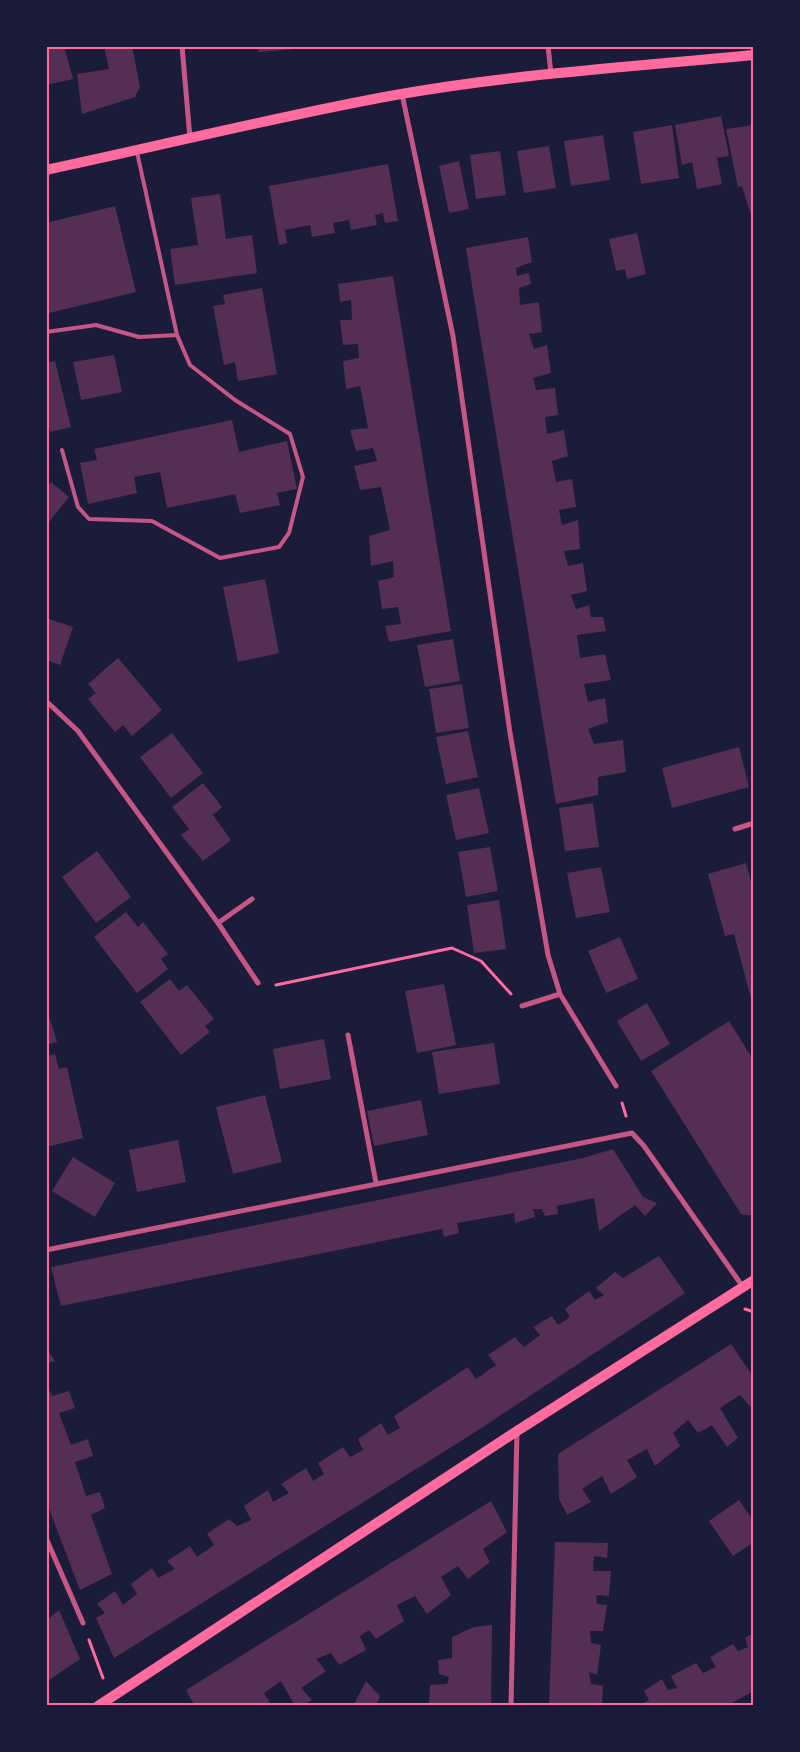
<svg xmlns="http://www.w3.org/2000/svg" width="800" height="1752" viewBox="0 0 800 1752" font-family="'Archivo Narrow',sans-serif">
	<rect width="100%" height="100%" fill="#1b1b3a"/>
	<path fill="#542f53" d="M57,46h7l9,33 -27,6v-36z
		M104,46h28l8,41 -5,10 -53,17 -5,-40 32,-5z
		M259,46h48v2l-48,4z
		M721,116l8,40 -12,2 5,26 -25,5 -5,-27 -10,3 -7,-40z
		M672,125l7,53 -38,6 -8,-52z
		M754,125v97h-1l-11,-36 -4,1 -12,-58z
		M603,135l7,45 -39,6 -7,-45z
		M549,146l7,42 -32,5 -7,-42z
		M500,151l6,44 -30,4 -6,-44z
		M459,161l10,48 -20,4 -10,-47z
		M388,164l10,57 -13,2 -2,-10 -8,2 2,10 -26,5 -2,-10 -16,3 2,10 -23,4 -2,-12 -25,5 2,13 -8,2 -10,-59z
		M220,194l6,45 26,-4 5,38 -82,12 -5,-36 28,-4 -7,-47z
		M115,206l21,86 -87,21 -3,-12v-78z
		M637,233l9,41 -19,5 -2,-10 -9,2 -7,-32z
		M528,237l4,25 -16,6 1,8 12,-3 2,11 -12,4 1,17 19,-3 3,30 -13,2 5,15 13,-4 4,28 -18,5 3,12 19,-2 3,27 -13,2 2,17 17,-4 4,26 -16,5 4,21 16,-3 4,28 -17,3 3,15 16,-5 2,29 -16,2 4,15 15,-3 4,28 -16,4 5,14 13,-4 2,12h12l3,14 -29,4 3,23 25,-4 6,26 -27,4 4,18 17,-4 3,24 -20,7 6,15 29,-4 3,32 -28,5v18l-42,9 -90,-556z
		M393,276l58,355 -62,11 -4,-16 16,-2 -3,-17 -16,2 -4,-28 16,-4 -1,-16 -22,5 -2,-30 21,-6 -9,-43 -21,3 -6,-24 23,-5 -4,-13 -17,3 -6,-21 18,-2 -8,-42 -14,3 -3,-28 16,-3 -1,-14 -15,1 -3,-25h12l-1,-20 -11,2 -2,-18z
		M262,288l15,86 -39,7 -3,-19 -11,3 -11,-59 12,-2 -2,-9z
		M114,355l8,37 -41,8 -8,-38z
		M55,361l16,66 -21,5 -4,-15v-54z
		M232,420l7,32 48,-11 10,48 -20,4 3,12 -40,8 -5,-19 -68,14 -7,-36 -26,5 3,16 -49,11 -8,-41 17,-3 -3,-11z
		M51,482l18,15 -20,25 -3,-2v-32z
		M265,579l14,74 -41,9 -15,-75z
		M46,618l27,9 -13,38 -14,-5z
		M453,639l7,42 -35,6 -8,-42z
		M118,658l44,52 -30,26 -9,-11 -8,7 -27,-33 8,-6 -8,-9z
		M462,684l7,44 -33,5 -7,-44z
		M468,731l10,46 -32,7 -10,-47z
		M172,733l31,40 -32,25 -31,-41z
		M739,747l10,40 -77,21 -10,-40z
		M203,783l19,24 -9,8 18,25 -28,21 -22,-26 8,-6 -17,-22z
		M479,788l10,45 -33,7 -10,-45z
		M593,803l6,44 -34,4 -6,-43z
		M490,847l8,44 -32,6 -8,-45z
		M97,851l34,46 -35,26 -34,-46z
		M746,863l8,30 -1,113 -19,-72 -9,2 -17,-62z
		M601,867l9,45 -34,6 -9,-45z
		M499,900l7,49 -32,4 -7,-48z
		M126,912l12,15 5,-5 25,32 -7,5 7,10 -31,24 -43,-56z
		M620,937l18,42 -32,14 -18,-42z
		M170,979l9,12 8,-6 27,34 -9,7 5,6 -29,23 -41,-53z
		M444,984l12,61 -39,8 -12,-62z
		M647,1003l23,41 -29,17 -24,-40z
		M46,1006l11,36 -11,3z
		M729,1021l25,40v155l-13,-2 -90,-143z
		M324,1039l7,40 -51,10 -7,-40z
		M494,1043l6,41 -61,10 -7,-42z
		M55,1054l4,15 8,-2 16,71 -37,9v-90z
		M265,1095l17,67 -49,12 -17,-67z
		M421,1100l7,35 -54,11 -7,-35z
		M178,1140l8,42 -49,10 -8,-42z
		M613,1149l30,48 14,6 -12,13 -10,-11 -36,26 -5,-33 -37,8 1,8 -13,2 -3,-7h-9l2,8 -20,6 -1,-10 -57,10 2,10 -15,4 -2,-8 -381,77 -10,-39 532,-109z
		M73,1157l42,26 -20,34 -43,-26z
		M659,1256l26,37 -208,138 -363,227 -18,-40 9,-5 -8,-9 18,-13 8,14 14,-11 -6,-10 21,-16 6,10 17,-9 -8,-8 23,-15 7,11 17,-12 -7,-11 22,-15 8,7 14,-6 -7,-14 24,-16 5,12 16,-9 -8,-9 25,-16 7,13 11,-7 -6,-11 25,-16 7,10 13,-7 -5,-11 23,-16 7,12 12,-7 -6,-12 74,-49 8,12 20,-14 -8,-10 27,-18 9,10 16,-12 -7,-8 19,-11 6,9 12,-8 -5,-8 24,-18 6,9 9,-5 -8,-7 19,-16 8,6z
		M731,1344l23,34v33l-14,-16 -20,13 18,30 -11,9 -15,-22 -14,8 -10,-13 -15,13 7,13 -25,20 -8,-17 -20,11 10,17 -26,17 -9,-18 -20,13 9,13 -24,13 -8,-16 -1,-45z
		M48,1351l7,10 -9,2v-11z
		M46,1383l6,13 17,-5 6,17 -16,5 12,32 17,-6 5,17 -18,6 11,34 14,-4 5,16 -14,7 21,59 -32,16 -34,-89z
		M739,1500l15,22v20l-21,14 -24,-35z
		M491,1501l16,31 -24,17 7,13 -22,17 -10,-13 -17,11 10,18 -24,19 -12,-18 -18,9 7,16 -28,18 -7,-9 -9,6 6,14 -27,15 -8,-12 -15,6 10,12 -25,17 11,12 -11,6h-6l-14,-25 -17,12 8,13h-77l-9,-16z
		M555,1542l53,1 -1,15 -13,-2 -1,15h18l-2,25 -13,-1 1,9 10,1 -4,26h-13l1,12 10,2 -4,30 -8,-3 2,12 12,2 -1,20h-53z
		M59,1610l21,49 -34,23v-49l3,-3 -3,-9z
		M492,1625l-1,81h-62l1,-21 17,-1 2,-7 -10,-3 -1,-14 14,-2v-21l22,-10z
		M754,1633v58l-28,15h-84l-1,-2 8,-4 -5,-9 18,-12 6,11 9,-2 -6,-12 25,-13 7,10 13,-6 -6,-10 23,-13 5,7 10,-4 -3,-9z
		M366,1681l14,15 -4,10h-23z"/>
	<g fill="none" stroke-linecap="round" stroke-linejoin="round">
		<path stroke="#ff6b9d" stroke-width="3" d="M276,985l176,-37 29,13 30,33
			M622,1103l4,13
			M745,1309l9,3
			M89,1640l14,38"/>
		<path stroke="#c65784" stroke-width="4" d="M46,332l50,-7 43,12 38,-2
			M62,450l16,57 11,12 63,2 68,37 59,-11 10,-14 14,-56 -13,-43 -55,-34 -45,-35 -13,-30 -40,-183"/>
		<path stroke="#c65784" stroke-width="5" d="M182,46l8,92
			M548,46l3,28
			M402,94l51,242 57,397 38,222 12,39 56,92
			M46,701l32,30 140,192 40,60
			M735,829l19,-6
			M218,923l34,-24
			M522,1006l38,-12
			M348,1035l28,148
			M46,1250l586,-117 12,13 99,141
			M46,1538l37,85
			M511,1706l6,-275"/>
		<path stroke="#ff6b9d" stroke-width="10" d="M46,170c119,-25 236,-55 355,-76 116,-20 235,-28 353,-39
			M98,1706l419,-275 237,-151"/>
	</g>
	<rect width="800" height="1752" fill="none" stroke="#1b1b3a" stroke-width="95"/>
	<rect x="48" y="48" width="704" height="1656" fill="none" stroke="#ff6b9d" stroke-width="2"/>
</svg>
